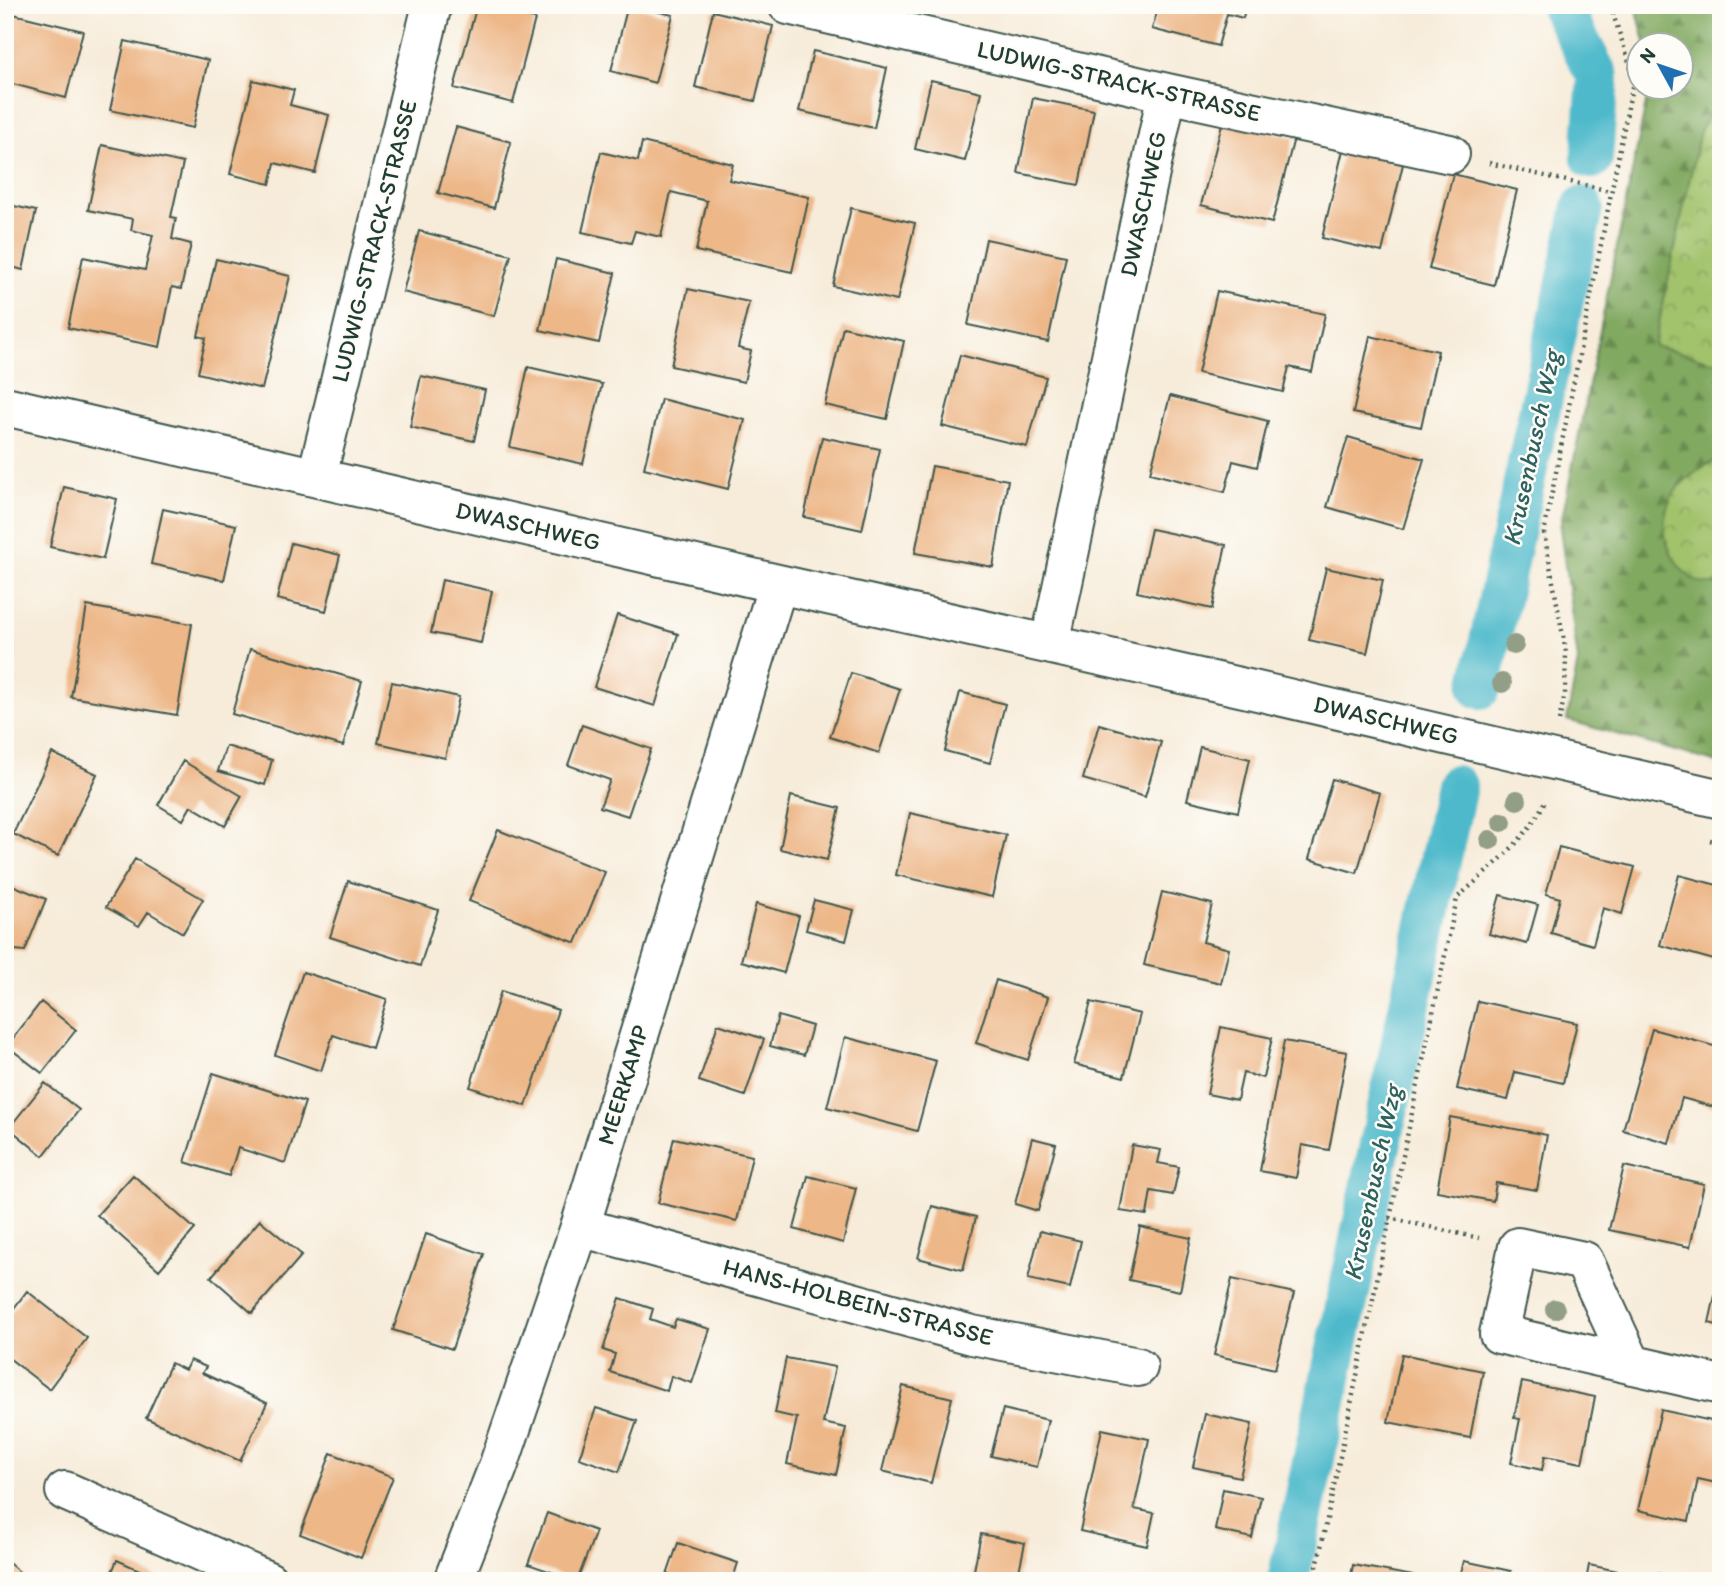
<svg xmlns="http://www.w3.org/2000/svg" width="1726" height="1586" viewBox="0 0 1726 1586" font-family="Itim,sans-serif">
	<defs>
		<pattern id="forest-firs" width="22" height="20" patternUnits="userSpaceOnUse" patternTransform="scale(1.75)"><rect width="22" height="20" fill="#81a960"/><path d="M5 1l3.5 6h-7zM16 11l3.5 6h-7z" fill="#698b50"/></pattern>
		<pattern id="park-crowns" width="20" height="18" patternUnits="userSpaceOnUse" patternTransform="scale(1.75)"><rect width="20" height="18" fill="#a2c36c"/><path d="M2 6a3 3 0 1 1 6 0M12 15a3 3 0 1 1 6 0" fill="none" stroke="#83a05a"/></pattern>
	</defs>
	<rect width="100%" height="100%" fill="#fdfcf7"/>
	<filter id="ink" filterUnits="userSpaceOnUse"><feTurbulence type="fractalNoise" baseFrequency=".0143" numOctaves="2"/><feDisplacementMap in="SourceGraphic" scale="14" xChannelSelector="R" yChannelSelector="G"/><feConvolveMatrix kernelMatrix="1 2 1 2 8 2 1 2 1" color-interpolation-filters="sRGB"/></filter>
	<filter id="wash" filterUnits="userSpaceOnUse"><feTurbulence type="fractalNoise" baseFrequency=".00686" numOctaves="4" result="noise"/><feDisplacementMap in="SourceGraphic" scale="28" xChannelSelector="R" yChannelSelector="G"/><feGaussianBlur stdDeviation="1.57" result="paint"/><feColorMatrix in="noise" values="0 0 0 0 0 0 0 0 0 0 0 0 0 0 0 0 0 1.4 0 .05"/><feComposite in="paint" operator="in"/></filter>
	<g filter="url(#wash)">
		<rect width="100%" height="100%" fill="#f7ecda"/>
		<path fill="url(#forest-firs)" stroke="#50734a" stroke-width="2" d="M1633,5h88v89l-21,37 -46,215 67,17v96c-27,9 -45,28 -56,54l50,72 6,-5v184l-154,-44 11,-59 -18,-133 89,-440h31v-42l-34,-1 -10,-37z"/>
		<path fill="url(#park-crowns)" stroke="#608050" stroke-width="2" d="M1721,94v269l-67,-17 46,-215z
			M1721,459v121c-29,23 -90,-55 -33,-102 11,-8 19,-15 33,-19z"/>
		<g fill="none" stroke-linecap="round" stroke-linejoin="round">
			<path stroke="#4eb9cb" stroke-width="42" d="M1560,5l38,72 -6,81
				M1480,688l103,-481
				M1288,1581l168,-795"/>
		</g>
		<g id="blocks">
			<path fill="#edb788" d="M477,5h8l50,14 -22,84 -59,-15z
				M628,5l45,10 -18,68 -44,-12z
				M1159,5h87l-3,13 -16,-4 -9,32 -66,-17z
				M713,11l60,15 -18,75 -60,-14z
				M5,12l78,19 -17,67 -61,-16z
				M125,41l83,19 -15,68 -83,-18z
				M813,51l74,17 -13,60 -75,-17z
				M253,80l41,10 -4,15 39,10 -14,58 -40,-10 -5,21 -40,-10z
				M931,80l50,12 -16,69 -50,-12z
				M1033,98l61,12 -15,75 -61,-12z
				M1223,120l71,18 -22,85 -71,-18z
				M456,127l55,15 -17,66 -56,-15z
				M642,142l91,22 -4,16 80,17 -17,75 -96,-21 11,-50 -36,-9 -10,45 -26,-6 -4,12 -49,-11 19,-80 37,9z
				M102,145l81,18 -12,54 5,1 -4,21 19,5 -10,45 -9,-2 -12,60 -92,-19 15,-71 62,13 8,-35 -22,-5 2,-11 -45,-9z
				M1343,150l60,14 -21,88 -60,-14z
				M1453,174l64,16 -23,95 -65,-16z
				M5,204l31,7 -13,59 -18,-5z
				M851,208l64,15 -18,78 -64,-15z
				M419,231l92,24 -17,61 -91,-24z
				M986,239l80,17 -18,86 -80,-17z
				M216,259l74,17 -28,113 -64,-16 8,-35 -8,-2z
				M556,259l59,14 -16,70 -59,-13z
				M688,289l61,13 -11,46 13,3 -7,31 -73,-16z
				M1217,291l108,23 -13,58 -23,-5 -6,25 -85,-19z
				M843,327l61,14 -17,78 -62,-14z
				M1370,336l68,15 -17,76 -68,-14z
				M960,355l86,22 -19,70 -85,-21z
				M528,367l74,17 -19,80 -73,-17z
				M421,376l64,14 -11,51 -64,-14z
				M1170,396l98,25 -11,46 -24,-6 -8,31 -75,-19z
				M661,399l84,21 -17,69 -84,-21z
				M822,437l58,12 -18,81 -58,-13z
				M1348,437l76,22 -21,70 -76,-22z
				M932,466l76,14 -15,87 -78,-14z
				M64,487l53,12 -14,60 -53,-12z
				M163,509l73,16 -12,55 -73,-16z
				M1151,529l75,16 -14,64 -75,-17z
				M291,543l49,12 -14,56 -49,-12z
				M1326,568l57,12 -16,73 -58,-13z
				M442,580l50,11 -11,52 -50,-10z
				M87,606l105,18 -15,91 -106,-18z
				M617,615l61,19 -23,72 -61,-19z
				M250,649l112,32 -19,65 -111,-32z
				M851,673l49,16 -21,64 -49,-16z
				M392,682l67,15 -14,61 -67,-15z
				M960,692l45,12 -15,59 -45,-12z
				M1099,724l62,18 -16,55 -62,-18z
				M582,725l69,24 -23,67 -28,-9 10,-27 -42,-15z
				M226,746l46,14 -7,25 -47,-14z
				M1200,747l50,12 -12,53 -51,-12z
				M52,753l45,21 -39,82 -45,-22z
				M183,761l59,35 -17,30 -34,-20 -8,14 -25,-15z
				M1332,779l48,14 -23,80 -48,-14z
				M791,796l49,12 -13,52 -47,-11z
				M910,813l96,22 -14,62 -96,-22z
				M498,830l107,42 -29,71 -107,-42z
				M1559,847l76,20 -13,47 -19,-6 -10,37 -42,-12 9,-35 -14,-4z
				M135,859l68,40 -20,34 -35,-21 -9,14 -33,-19z
				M1679,875l42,11v76l-61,-17z
				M348,881l90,29 -18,56 -90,-29z
				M5,882l41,17 -21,52 -20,-2z
				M1162,892l50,12 -9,38 26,7 -8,34 -77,-18z
				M1500,895l38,10 -11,39 -38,-10z
				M814,900l40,10 -8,31 -40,-11z
				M756,904l43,12 -15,57 -43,-12z
				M303,972l84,27 -15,49 -39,-13 -12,36 -46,-16z
				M996,980l52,17 -20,63 -52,-17z
				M501,991l57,19 -32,96 -56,-19z
				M1478,1001l99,22 -14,60 -48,-11 -7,28 -51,-11z
				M41,1002l35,28 -34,43 -35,-27z
				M1091,1002l49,12 -16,63 -50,-13z
				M778,1016l34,10 -8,29 -34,-9z
				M718,1024l46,15 -19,57 -46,-15z
				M1221,1027l51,11 -9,40 -20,-5 -6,27 -30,-6z
				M1652,1029l69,19v61l-39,-11 -13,45 -46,-13z
				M845,1037l91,24 -19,70 -90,-24z
				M1284,1041l63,11 -18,98 -27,-5 -6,33 -36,-7z
				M213,1073l92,29 -20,61 -47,-15 -9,28 -44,-14z
				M45,1083l34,27 -36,46 -34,-28z
				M1450,1117l97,18 -10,55 -41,-7 -3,18 -56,-10z
				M674,1138l78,18 -15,65 -79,-18z
				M1032,1138l24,6 -18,67 -23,-7z
				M1132,1145l29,5 -3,13 21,4 -6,28 -22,-4 -4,24 -27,-4z
				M1624,1166l80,18 -14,63 -81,-17z
				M133,1175l62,54 -36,41 -62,-55z
				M808,1176l48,12 -13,55 -49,-14z
				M932,1206l44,11 -13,53 -45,-12z
				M260,1220l42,35 -50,58 -41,-36z
				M1140,1227l51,11 -11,53 -51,-11z
				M1040,1231l41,10 -11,47 -42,-9z
				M426,1234l58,20 -32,95 -59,-19z
				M1720,1273h1v53l-12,-3z
				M1232,1279l62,14 -19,76 -61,-14z
				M27,1291l60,47 -38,51 -44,-34v-35z
				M620,1298l33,11 -3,10 23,8 3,-8 34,10 -18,54 -21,-7 -4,15 -57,-19 5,-18 -12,-4z
				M1402,1354l81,17 -13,67 -82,-16z
				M786,1358l49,9 -12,56 23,5 -10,47 -49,-11 10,-46 -22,-5z
				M190,1360l16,7 -4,6 65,30 -27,58 -94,-43 25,-55 14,7z
				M1522,1382l73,15 -13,66 -37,-7 -3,14 -31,-7 9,-44 -6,-1z
				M903,1386l49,12 -21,85 -49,-12z
				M596,1408l41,13 -18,51 -40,-14z
				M1003,1409l45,11 -11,47 -46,-11z
				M1661,1410l60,13v61l-23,-5 -9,42 -51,-11z
				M1205,1414l47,10 -12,53 -47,-10z
				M1102,1429l47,10 -15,70 20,4 -7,33 -67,-15z
				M331,1453l62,24 -32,81 -61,-24z
				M1223,1489l38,8 -9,41 -37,-8z
				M547,1513l49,18 -19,50 -49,-17z
				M981,1534l44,9 -7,33 18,5h-64z
				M678,1543l60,20 -6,18h-67z
				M5,1560l25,21h-25z
				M117,1560l47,21h-56z
				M1464,1561l47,10 -2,10h-50z
				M1353,1565l77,14v2h-80z
				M1589,1565l67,14 1,-6 30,8h-101z"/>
		</g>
	</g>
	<g filter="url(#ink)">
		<use href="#blocks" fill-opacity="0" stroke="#3f574d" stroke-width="2"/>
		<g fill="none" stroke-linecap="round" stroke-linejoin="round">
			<g stroke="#3f574d" stroke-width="42">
				<path id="minor" d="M788,5l379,88 283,61
					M5,406l773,178 475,106 468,109
					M317,476l115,-471
					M1050,644l117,-551
					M580,1227l392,108 166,32
					M1632,1365l-48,-104 -66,-14 -19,87 222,51
					M65,1491l203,90
					M453,1581l45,-114 82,-240 198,-643"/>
			</g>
			<path stroke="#3f574d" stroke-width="4.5" stroke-dasharray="2 5" stroke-linecap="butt" d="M1489,163l121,28
				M1559,721l6,-27 1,-42 -22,-119 90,-456 -21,-63 -7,-9
				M1710,840l11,3
				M1389,1218l90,20
				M1314,1581l143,-683c33,-30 71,-58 89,-99"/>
			<use href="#minor" stroke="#fff" stroke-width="38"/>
		</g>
		<g fill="#929e86">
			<circle cx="1514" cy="645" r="10"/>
			<circle cx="1502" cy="683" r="10"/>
			<circle cx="1517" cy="800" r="10"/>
			<circle cx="1502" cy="822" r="10"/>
			<circle cx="1490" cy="840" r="10"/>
			<circle cx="1555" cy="1309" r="10"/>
		</g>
	</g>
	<g text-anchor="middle" stroke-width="5" stroke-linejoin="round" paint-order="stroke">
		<g font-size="24" fill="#1f3d34" stroke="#fdfcf7">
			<text transform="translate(1119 81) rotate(13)" y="8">LUDWIG-STRACK-STRASSE</text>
			<text transform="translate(1143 204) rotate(-78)" y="8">DWASCHWEG</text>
			<text transform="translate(374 241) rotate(-76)" y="8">LUDWIG-STRACK-STRASSE</text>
			<text transform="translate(528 526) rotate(13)" y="8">DWASCHWEG</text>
			<text transform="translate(1386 720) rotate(13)" y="8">DWASCHWEG</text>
			<text transform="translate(623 1085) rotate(-73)" y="8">MEERKAMP</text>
			<text transform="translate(858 1302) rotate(15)" y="8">HANS-HOLBEIN-STRASSE</text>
		</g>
		<g font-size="26" font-style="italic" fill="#2d6261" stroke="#fdfcf7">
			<text transform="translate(1531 448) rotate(-78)" y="9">Krusenbusch Wzg</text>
			<text transform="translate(1372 1183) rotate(-78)" y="9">Krusenbusch Wzg</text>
		</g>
	</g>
	<rect width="1726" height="1586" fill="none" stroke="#fdfcf7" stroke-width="28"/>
	<g transform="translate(1660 66) rotate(310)"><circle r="33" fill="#fdfcf7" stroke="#a4b0a9" stroke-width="2"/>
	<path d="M0-5L12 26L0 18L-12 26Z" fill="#1f6fb2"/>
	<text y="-10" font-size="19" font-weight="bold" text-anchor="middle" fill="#1f3d34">N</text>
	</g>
</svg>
